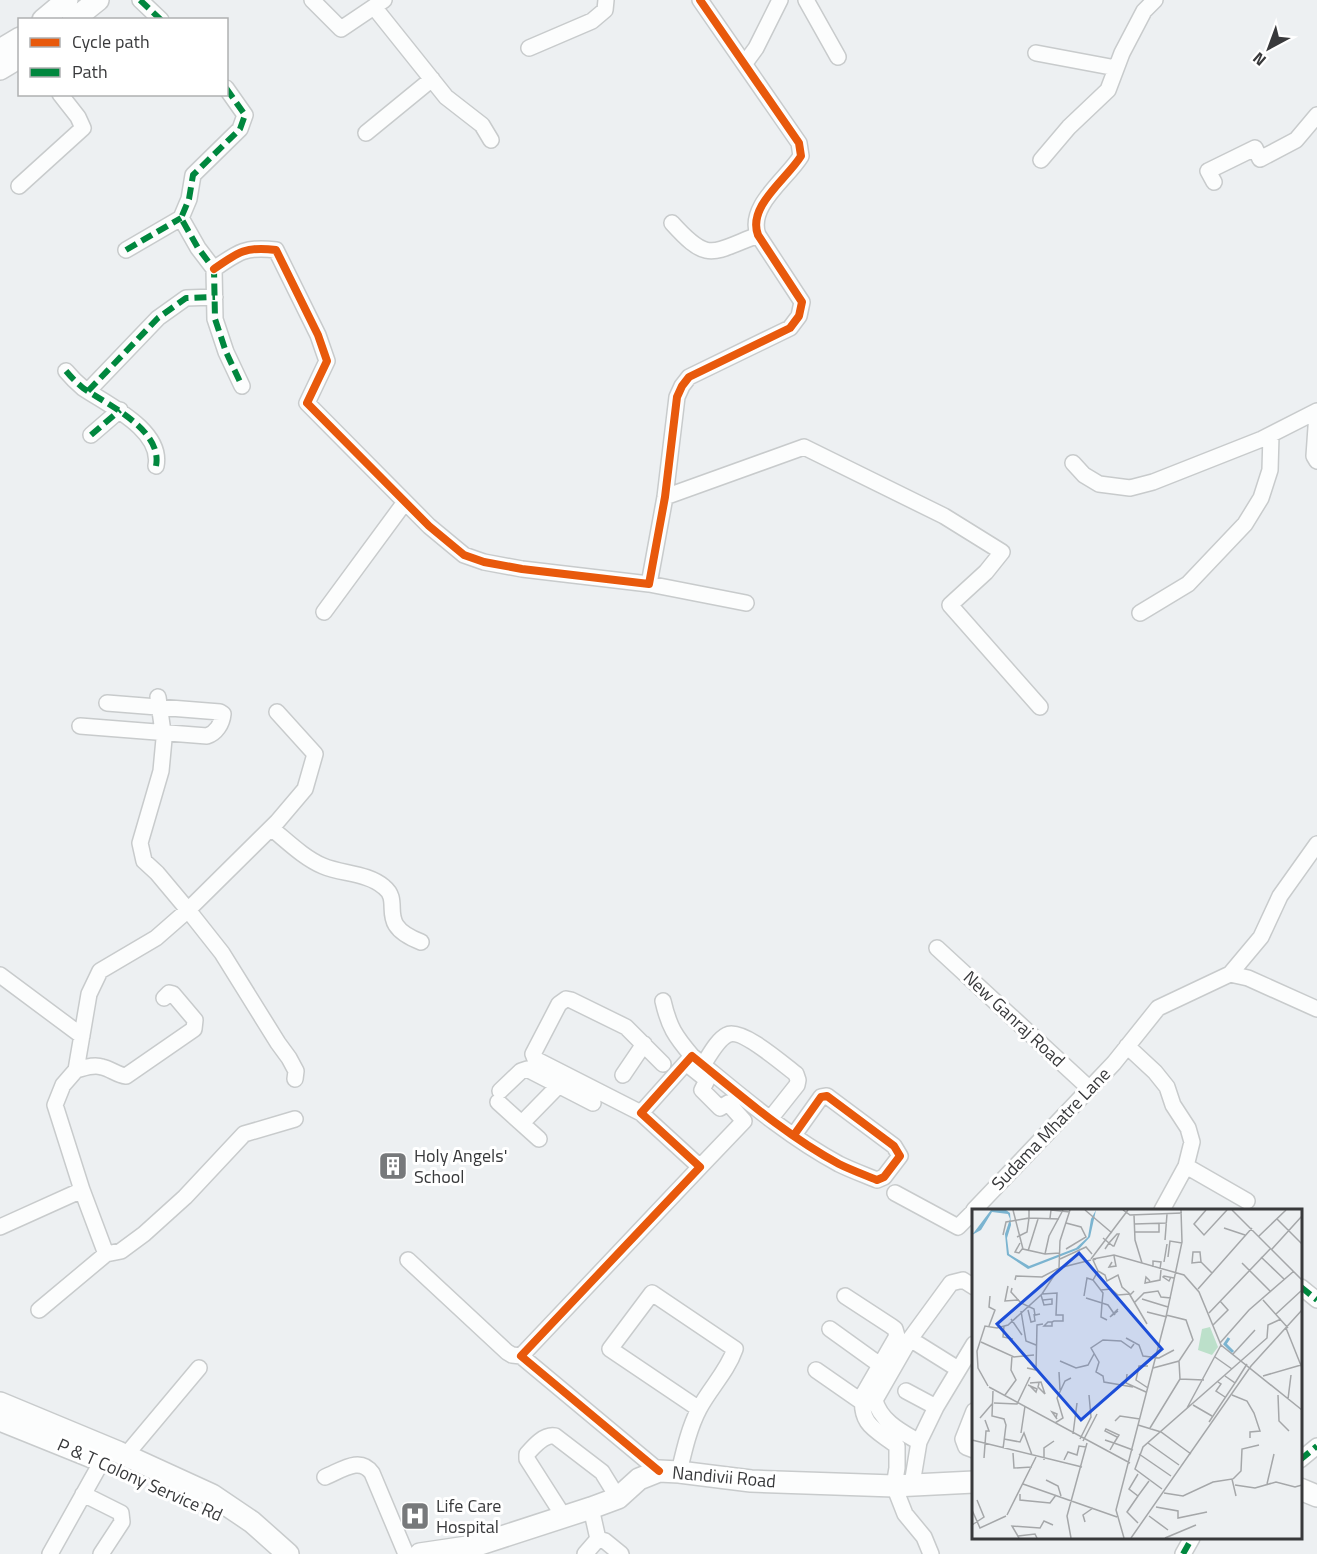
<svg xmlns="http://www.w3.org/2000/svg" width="1317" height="1554" viewBox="0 0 1317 1554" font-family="'Titillium Web',sans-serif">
	<rect width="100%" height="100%" fill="#edf0f2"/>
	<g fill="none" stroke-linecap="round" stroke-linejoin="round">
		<g stroke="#c8cbcc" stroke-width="18">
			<path id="street" d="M140,0l21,20
				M312,0l29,29 43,-29
				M806,0l32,57
				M374,7l72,90 36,28 9,15
				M529,48l63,-27 13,-11 1,-10
				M1036,53l80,15
				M745,63l11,-15 24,-48
				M226,88l19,27 -5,14 -47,46 -4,24 -8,19 17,30 16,21 1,50 11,33 16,34
				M366,133l66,-54
				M1041,160l28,-33 39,-37 14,-37 22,-42 11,-11
				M1214,182l-6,-11 47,-23 5,11 36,-19 21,-25
				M19,186l64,-58 -5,-11 -18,-23
				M672,223c36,40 39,30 86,12
				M126,250l55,-32
				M214,269c24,-17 32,-23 62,-19l42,85 9,26 -20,42 122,123 35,29 20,7 38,7 127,15 16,-87 12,-100 5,-11 7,-9 101,-49 9,-12 3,-14 -44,-67c-11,-29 29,-56 43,-79l-2,-13 -99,-143
				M66,371c5,6 11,12 17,17 25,17 80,42 73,78
				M88,391l70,-73 28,-20 29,-1
				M1317,413l-3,43 3,5
				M91,435l29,-25
				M1073,463l11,12 15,9 31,4 23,-6 109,-43 55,-28
				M665,497l139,-50 140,69 58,36 -16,20 -36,33 90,102
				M649,584l97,19
				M324,612l81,-110
				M1140,613l48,-29 57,-60 16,-26 9,-28 1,-35
				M158,697l6,42 -3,32 -21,72 4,18 13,12 31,37 89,-88 28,-33 10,-35 -38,-42
				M80,726l127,10c9,-3 15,-12 16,-22l-3,-2 -113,-9
				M271,828c16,13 33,30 52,38 19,8 45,7 61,21 20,16 -10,37 37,55
				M937,948l153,141
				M1230,974l31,-37 19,-41 37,-52
				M0,975l82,61
				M663,1001c6,26 12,35 29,55
				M1127,1046l28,26 12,15 6,18 15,23 4,14 -6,24 -24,44
				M703,1065c6,-9 14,-25 24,-30 14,-8 57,30 69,39l2,6 -1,5 -27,34
				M692,1068l15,12 -5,10 18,18 8,-5 16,18 -44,46
				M76,1070c8,-2 18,-6 26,-3 9,2 15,8 24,9l68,-47 1,-9 -22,-26 -4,-1 -5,5
				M623,1075l21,-31
				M500,1091l21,-20 6,-2 66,34
				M498,1102l41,37
				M641,1113l-106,-54 -2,-5 26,-50 7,-5 5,1 55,27 37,37
				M522,1123l44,-45
				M1186,1166l61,35
				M82,1190l-27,-85 8,-20 13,-15 13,-76 11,-23 56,-33 32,-28 34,43 56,90 11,15 7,13 -1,8
				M895,1193l63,34 16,-16
				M974,1210l140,-147 44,-55 72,-34 18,4 69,31
				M0,1227l82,-37 24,64 15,-3 23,-17 41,-37 59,-63 51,-15
				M408,1260l99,92 5,3 9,1
				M1301,1287l16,13
				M845,1296l46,30 4,3 2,7 -34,59c-4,31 14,35 34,51v22l-3,18 11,28 19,23 7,17
				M39,1310l67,-56
				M830,1329l50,36
				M910,1339l48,30
				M816,1370l46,32
				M906,1391l30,16
				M974,1411l-11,28 3,8 8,3
				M919,1442c-17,-10 -39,-21 -44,-42l35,-61 41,-56 12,-3 11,7
				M126,1455l73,-87
				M1300,1460l17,-14
				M659,1471l-138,-115 179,-189 -59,-54 51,-57c47,38 93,79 147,108 12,6 26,11 38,16l7,-3 16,-21 -6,-10 -67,-50 -6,1 -27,38
				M679,1472c5,-21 10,-44 20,-63 11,-21 28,-37 36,-60l-83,-56 -42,56 89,60
				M325,1477c17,-7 35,-21 47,-4l34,81
				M912,1484l7,-42 17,-35 38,-63
				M83,1494l38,19 1,9 -21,32
				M591,1508l7,31
				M564,1517l-37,-58v-5c7,-8 17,-20 28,-18l47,36 16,26
				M598,1539l7,2 16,13
				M50,1554l52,-93
				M585,1554l13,-15
				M1183,1554l9,-16"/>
		</g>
		<g stroke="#c8cbcc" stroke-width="24">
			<path id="secondary" d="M43,20l24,-20
				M73,20l25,-20
				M0,50l20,-12
				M0,69l20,-12
				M0,1403l118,49 94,43 40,27 36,32
				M0,1420l92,37
				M1300,1489l17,7
				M420,1554l54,-8 117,-38 27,-10 21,-19 20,-8 20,1 72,9 143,5 80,-4"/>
		</g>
		<use href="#street" stroke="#fcfdfd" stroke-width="15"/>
		<use href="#secondary" stroke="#fcfdfd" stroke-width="21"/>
		<path stroke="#00873e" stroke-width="6" stroke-dasharray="12 6" stroke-linecap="butt" d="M140,0l21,20
			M226,88l19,27 -5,14 -47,46 -4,24 -8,19 17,30 16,21 1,50 11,33 16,34
			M126,250l55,-32
			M66,371c5,6 11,12 17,17 25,17 80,42 73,78
			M88,391l70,-73 28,-20 29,-1
			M91,435l29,-25
			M1301,1287l16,13
			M1300,1460l17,-14
			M1183,1554l9,-16"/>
		<g stroke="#fff" stroke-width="11">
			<path id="cycleway" d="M214,269c24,-17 32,-23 62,-19l42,85 9,26 -20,42 122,123 35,29 20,7 38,7 127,15 16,-87 12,-100 5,-11 7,-9 101,-49 9,-12 3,-14 -44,-67c-11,-29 29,-56 43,-79l-2,-13 -99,-143
				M659,1471l-138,-115 179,-189 -59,-54 51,-57c47,38 93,79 147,108 12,6 26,11 38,16l7,-3 16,-21 -6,-10 -67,-50 -6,1 -27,38"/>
		</g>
		<use href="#cycleway" stroke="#e8590c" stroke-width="8"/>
	</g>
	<defs>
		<g id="building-square" transform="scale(1.5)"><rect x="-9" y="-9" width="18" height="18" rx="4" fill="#77797b" stroke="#fff"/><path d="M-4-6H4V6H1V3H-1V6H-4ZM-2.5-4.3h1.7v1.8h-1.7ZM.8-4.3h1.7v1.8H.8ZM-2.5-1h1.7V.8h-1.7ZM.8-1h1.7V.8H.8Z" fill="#fff"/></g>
		<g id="hospital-square" transform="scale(1.5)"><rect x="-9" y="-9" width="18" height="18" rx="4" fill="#77797b" stroke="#fff"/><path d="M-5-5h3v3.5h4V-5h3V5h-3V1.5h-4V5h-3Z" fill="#fff"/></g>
	</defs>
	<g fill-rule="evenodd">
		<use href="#building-square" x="393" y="1166"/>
		<use href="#hospital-square" x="415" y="1516"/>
	</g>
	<g text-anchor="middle" stroke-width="6" stroke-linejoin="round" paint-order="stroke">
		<g font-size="18" fill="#38393b" stroke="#fff">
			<text transform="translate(1014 1019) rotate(43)" y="6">New Ganraj Road</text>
			<text transform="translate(1051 1129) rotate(-46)" y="6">Sudama Mhatre Lane</text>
			<text transform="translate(724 1477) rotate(5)" y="6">Nandivii Road</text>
			<text transform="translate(140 1480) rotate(24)" y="6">P &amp; T Colony Service Rd</text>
		</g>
		<g font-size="18" fill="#38393b" stroke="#fff" text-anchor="start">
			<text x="414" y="1162">Holy Angels'<tspan x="414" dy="21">School</tspan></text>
			<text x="436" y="1512">Life Care<tspan x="436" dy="21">Hospital</tspan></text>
		</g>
	</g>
	<g transform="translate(972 1209)">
		<rect width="330" height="330" fill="#edf0f2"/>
		<path d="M238,118l8,20 -6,8 -14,-5 4,-21z" fill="#bce0ca"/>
		<path d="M19,1h15l4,3 1,12 -4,13 2,16 20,12 47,-18 12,-11 3,-18 5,-9 -6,27 -11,12 -51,20 -21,-14 -2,-21 5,-15 -2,-5 -16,-2 -11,18 -9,5z" fill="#7bb4d0"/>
		<path fill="none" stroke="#7bb4d0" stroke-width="3" d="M257,129l-4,6 8,8"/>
		<path fill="none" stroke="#a5a7a9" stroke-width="1.5" d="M41,1l10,39 22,5 15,-1M113,1l27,23M151,1l7,5 52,-2M234,1l-12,14 10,11 23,-25M260,1l70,70M162,6l1,25 7,23M78,9l1,-8 19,2M305,10l25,25M162,15l33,-1M252,19l21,7M162,23h25v-9M31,26l3,-13 23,-4v-8M287,27l27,-26M45,28l10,-5 2,-14 30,1M131,29l6,5 4,3h1l5,-12h-2l-8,9 -4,6M193,31l2,-26M48,34l-5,9 4,1 4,-5M94,40l20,-12 -5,-10 -15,-4M300,40l30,-33M56,42l10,-32M73,45l4,-18 14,-26M196,48l2,-16 12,2M289,48l23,22M88,50l26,-12 6,7M119,50l37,-49M121,50l21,-4 70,20 15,17 22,53 81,65M140,53l-3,5 7,-1 -2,-10M192,53l3,-18M229,53l-9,1 1,-11h7l1,10 11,11M270,54l29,29M181,58v-6l8,1 -1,7M126,62l7,4 2,6 11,-6 4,12 8,7M199,68l-2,4 -6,-4 1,-1 10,2M43,71l1,-4 26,1 17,-9 32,-8M178,72l-4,-4 -1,6 15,-3 1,-10M36,77l-3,15 14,-1M40,79l-1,4 10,11 13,6 1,6 5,-1M226,80l54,-61M129,81l10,-1 7,6 12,-1M162,82l-4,4 17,29M70,85l15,-1 -1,22h7v6h-9l-2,1h-4l-4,4h8v-4M69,86l3,10 8,-1v-5l-9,1M112,87l3,-18 6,2 5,-9 -5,-11 3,-1M114,89l16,5 1,-10 -10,-13M170,90l26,8M291,91l25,28M163,93l9,-9 14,-2 3,6 10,1M56,101l3,12 4,-1 -1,-7M49,102l5,30 10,4M146,102l-8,6 8,-8M175,103l20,5M237,104l62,-65M304,105l26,-24M39,110l11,16M135,111l-6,-3 1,-14 6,2 7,10M241,116l15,-15 -8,-9M17,117l6,-16 -6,-3 1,-11M32,117l-1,11 10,2M314,119l16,40M154,129l13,7 4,11 16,2 15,-8M9,133l33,15 20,-2M248,134l29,-33 45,-39M261,145l22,-24M243,148l17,12M88,152l16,7 12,-3 6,-11M207,152l1,18 24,1M55,159l9,2 1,-45 6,-1M181,159l26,-7 14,-21 -7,-20 -20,-5M87,163l1,18M155,165l-1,9 20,9M291,167l38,-11M246,173l3,2 -5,7 9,6M58,174l11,-1 4,12 -7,-7 1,-4M263,174l12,-19M56,176l9,4 -1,3 -6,-6M16,177l-10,-18 -1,-17 8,-25 12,2 11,-3 34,-31 17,-26 1,-27 10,-31M17,178l141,76M161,178l-29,-5 -1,-6 -7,-4 3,-10 -8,-14 12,-8 18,1 10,7 3,-4M176,179l-12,-8 3,-14h9M21,182l-1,25 12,3 2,6 -3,24M33,186l11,-15 -5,-10 1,-14M260,186l15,6 7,12 6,18 -10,1v6M306,186l1,26 10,10M316,190l3,-24M22,194l23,1 13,-27M221,196l19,11M215,199l34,-63M8,209l12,-14M84,209l1,-4 -5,-2 5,7M143,212l5,-5 20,3M237,213l26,-39 -10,-7M83,214l8,-5 -6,-20 8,-17 6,-3M166,216l23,7 30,22M178,219l30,-49M49,224l4,-27M101,225l4,-31M32,230l16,3 4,-9 8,22M108,230l11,-22 -2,-22M0,231l110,27M133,231l9,3 5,-8 -13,-6 -1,2 12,6M111,232l14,-27M176,234l31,22M138,241l4,-7 19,7M41,244l1,15 18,-1M167,245l32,22M12,249l2,-27h3l-4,-11M72,251v-12l10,-7M92,251l4,-8 9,3 2,-9 7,1M166,265l-9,15 9,7 11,-15M261,270l8,-8 1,-22 17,-4M74,271l12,6 3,10M51,275l94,33M295,275l7,-30M263,276l20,3 21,-6 19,5 7,-2M190,280l-27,-20 8,-22 124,-109 1,-13 13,-6M192,284l19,3 30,-14 19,-3 4,17M48,285v6l30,3 6,-8M184,298l22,4v7l29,-6M0,301l8,18 26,-12M35,306l29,-58M177,307l19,14M113,313l-2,-7 10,-7M166,314l-11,-11 11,-16M0,316l12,-8 -7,-17M46,327l17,-2 2,4M47,329l-7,-12 28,2 4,-7 9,4M99,329l-4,-22 20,-73M152,329l-8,-28 50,-193 16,-75 -1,-32M159,329l120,-172 51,-56M193,329l31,-13"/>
		<path fill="#1d4ed8" fill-opacity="0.15" stroke="#1d4ed8" stroke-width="3" d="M107,44l83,96 -81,71 -84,-96z"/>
		<rect width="330" height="330" fill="none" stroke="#38393b" stroke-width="3"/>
	</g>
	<rect x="18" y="18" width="210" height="78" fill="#ffffff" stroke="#afb0b1" stroke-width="1.5"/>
	<rect x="30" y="38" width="30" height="9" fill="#e8590c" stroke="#afb0b1" stroke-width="1.5"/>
	<text x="72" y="48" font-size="18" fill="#38393b">Cycle path</text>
	<rect x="30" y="68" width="30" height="9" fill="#00873e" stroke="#afb0b1" stroke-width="1.5"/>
	<text x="72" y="78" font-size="18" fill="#38393b">Path</text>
	<g transform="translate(1269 48) rotate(221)" stroke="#ffffff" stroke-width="4.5" paint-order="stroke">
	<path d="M0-4.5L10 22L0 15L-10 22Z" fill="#38393b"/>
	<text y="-9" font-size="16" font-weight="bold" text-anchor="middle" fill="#38393b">N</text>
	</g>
</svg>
